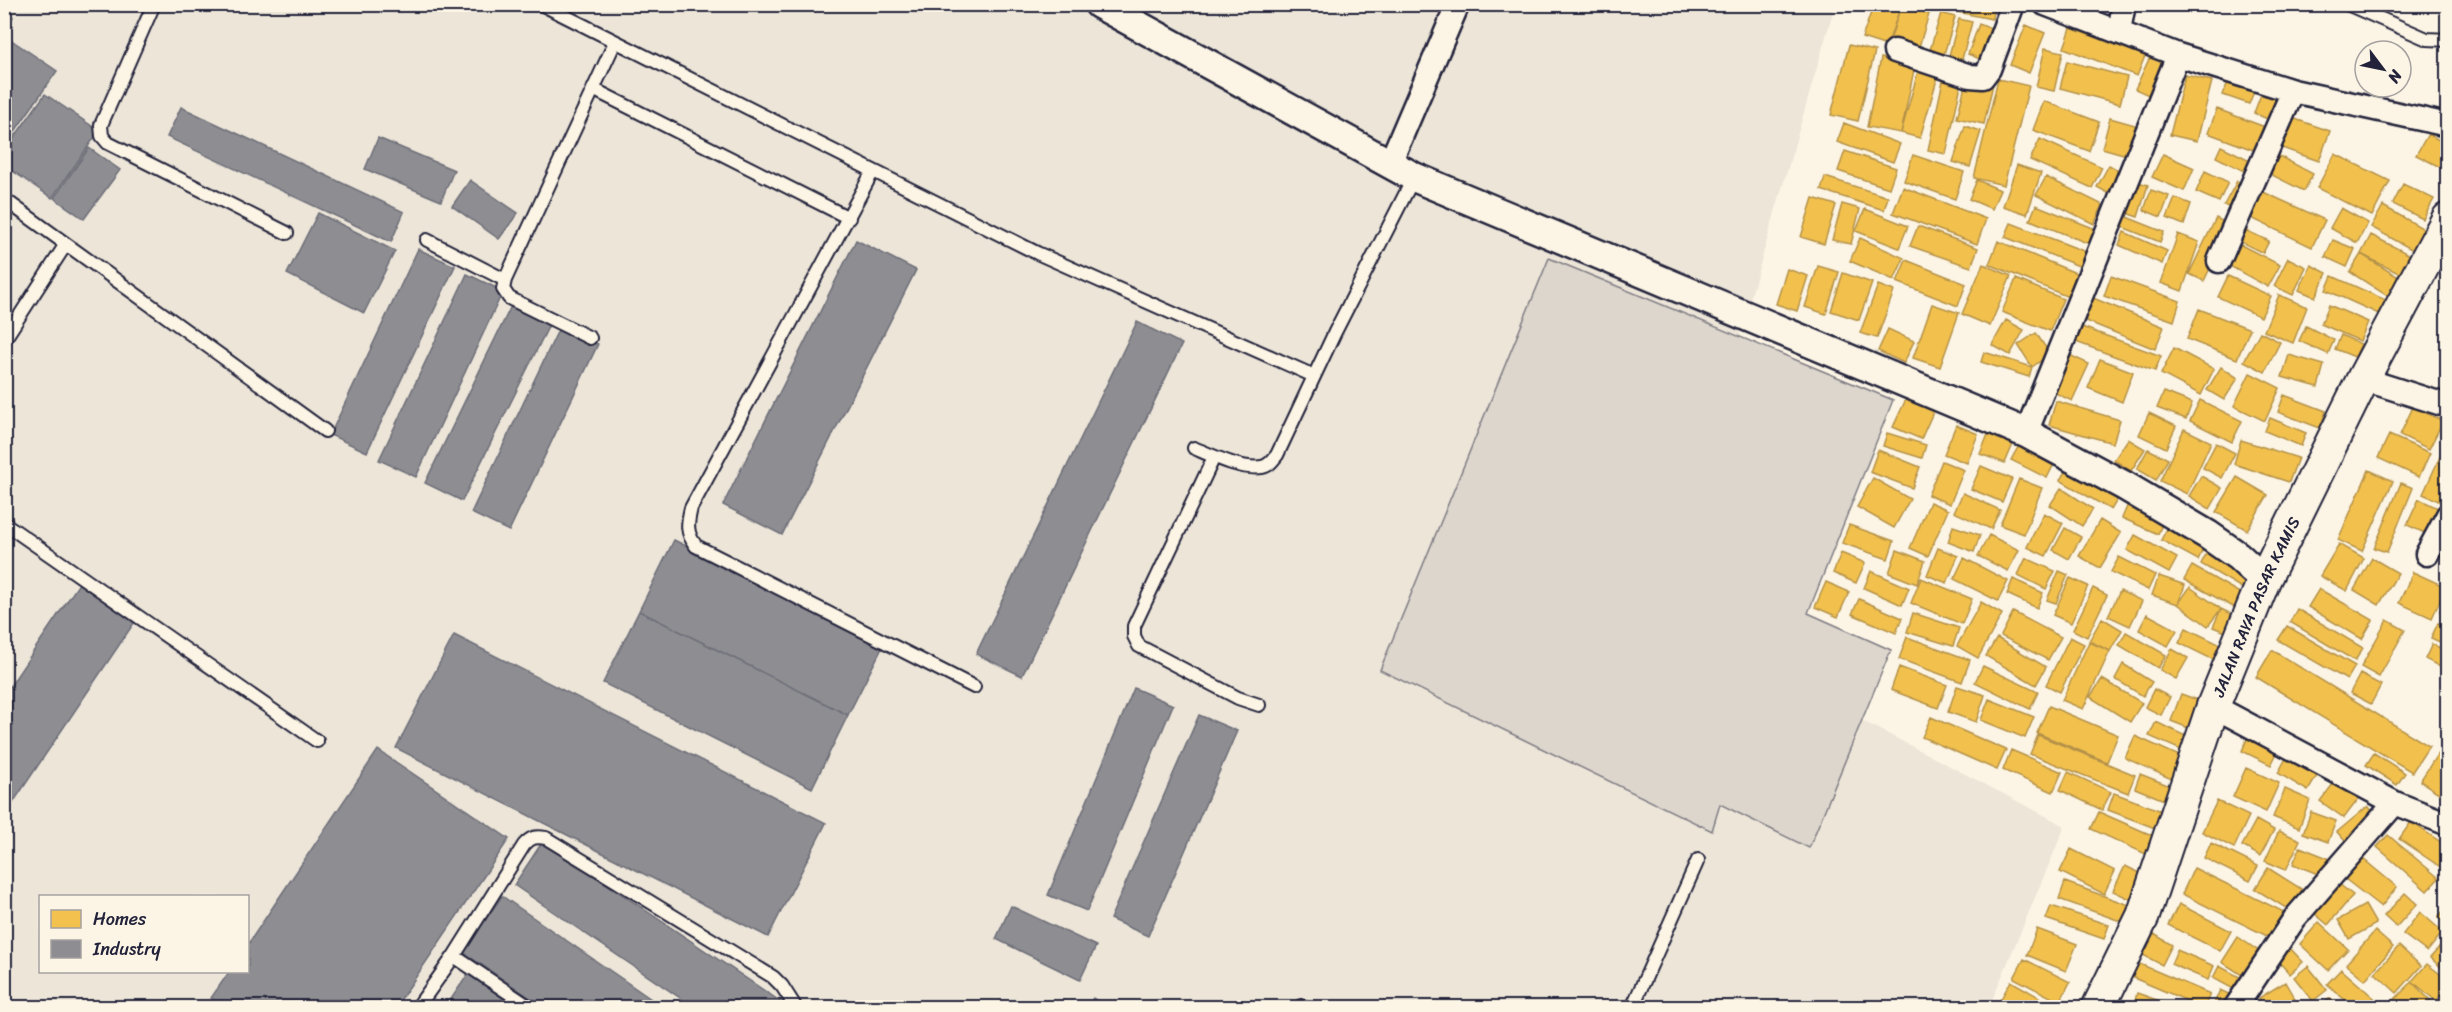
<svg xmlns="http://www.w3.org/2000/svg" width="2452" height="1012" viewBox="0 0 2452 1012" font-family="Sriracha,sans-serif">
	<rect width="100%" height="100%" fill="#fcf5e5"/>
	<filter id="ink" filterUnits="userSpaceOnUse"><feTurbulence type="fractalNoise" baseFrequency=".0167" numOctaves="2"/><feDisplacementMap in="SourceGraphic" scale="12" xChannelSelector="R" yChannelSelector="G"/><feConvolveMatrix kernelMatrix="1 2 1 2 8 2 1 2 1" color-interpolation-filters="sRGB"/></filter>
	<g filter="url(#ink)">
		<path fill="#ece5d8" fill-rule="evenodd" d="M5,5h1830l-96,332 -190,-79 163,573 8,-27 89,43 52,-127 204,106 -76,181 -1984,1zM40,896h208v76h-208z"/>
		<path fill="#dcd6cc" stroke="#7f7c84" stroke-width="1.5" d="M1549,258l344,142 -85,213 83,37 -82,198 -89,-44 -8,27 -332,-161z"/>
		<path fill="#f2c14e" stroke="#b49148" stroke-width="1.5" d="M1874,4l27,1 -14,41 -25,-8z
			M1959,4h35l-2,15 -35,-7z
			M1901,5l28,9 -11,36 -28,-9z
			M1941,13l14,4 -11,37 -14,-4z
			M1959,19l13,3 -11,41 -13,-4z
			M1979,24l13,5 -12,30 -12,-5z
			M2026,25l19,8 -16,40 -19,-8z
			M2071,28l74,28 -8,20 -73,-28z
			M1849,45l26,6 -17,70 -27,-6z
			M2045,48l18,4 -9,39 -18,-4z
			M2151,55l18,9 -16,33 -18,-8z
			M1881,58l34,7 -14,68 -34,-6z
			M2067,61l60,16 -7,27 -60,-16z
			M1920,64l20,5 -20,69 -19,-5z
			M2185,75l27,6 -15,60 -27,-6z
			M1944,76l18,4 -16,74 -18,-4z
			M1967,78l26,6 -9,40 -27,-6z
			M1998,79l31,7 -25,99 -30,-7z
			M2229,79l26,10 -6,15 -26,-9z
			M2263,89l21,9 -10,24 -20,-9z
			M2044,101l55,21 -10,29 -56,-21z
			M2217,109l56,21 -9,24 -56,-21z
			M2110,118l32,9 -8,30 -32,-9z
			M2292,118l38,13 -11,30 -37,-13z
			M1844,123l56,21 -7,18 -56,-20z
			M1965,126l16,5 -11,36 -17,-5z
			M2428,134l20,11v26l-32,-16z
			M2040,139l62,28 -10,21 -62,-28z
			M2221,146l31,15 -6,11 -30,-15z
			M1845,151l51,17 -7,20 -51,-17z
			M2163,154l31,14 -10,23 -32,-14z
			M2335,154l55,27 -18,35 -55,-28z
			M1913,155l51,17 -9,27 -51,-18z
			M2279,156l34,18 -9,17 -34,-17z
			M2017,165l24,8 -14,41 -24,-8z
			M2109,165l18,10 -12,22 -18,-10z
			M2205,171l23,11 -9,20 -23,-10z
			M1825,177l63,20 -4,13 -63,-20z
			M2046,177l57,28 -9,19 -58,-29z
			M1977,180l23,10 -8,19 -23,-10z
			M2132,180l16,5 -10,32 -15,-5z
			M2237,181l13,7 -13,24 -13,-7z
			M2403,184l31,15 -11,20 -30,-15z
			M1903,187l83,32 -9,25 -84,-31z
			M2151,190l18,6 -8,21 -17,-7z
			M2261,191l64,29 -13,27 -63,-30z
			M1813,198l23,7 -12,39 -23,-7z
			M2175,198l16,6 -7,21 -17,-7z
			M1842,204l18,5 -9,35 -19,-4z
			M2036,205l67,27 -6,15 -67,-27z
			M2383,206l41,23 -11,21 -42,-23z
			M2341,208l27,15 -11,20 -27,-15z
			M1865,209l43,17 -9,22 -43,-17z
			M2124,216l40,16 -4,10 -40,-16z
			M2216,218l14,7 -26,56 -15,-7z
			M2011,223l83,32 -5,15 -84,-33z
			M1918,226l60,22 -7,19 -61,-21z
			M2243,229l26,12 -6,12 -26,-13z
			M2124,232l43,19 -5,13 -43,-19z
			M2178,234l21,8 -17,49 -21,-8z
			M2371,235l43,22 -10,19 -43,-22z
			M1860,238l44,20 -10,22 -44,-19z
			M2333,240l22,9 -8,18 -22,-10z
			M1998,241l90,37 -10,23 -89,-37z
			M2237,243l43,22 -12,22 -42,-23z
			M2361,254l39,24 -11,19 -39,-25z
			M2288,258l18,9 -13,28 -19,-9z
			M1906,260l60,24 -8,22 -61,-24z
			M1983,264l28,12 -21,50 -28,-12z
			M2311,265l16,8 -12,24 -16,-7z
			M1818,266l21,6 -13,42 -21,-7z
			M1787,269l21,7 -11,35 -21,-7z
			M1843,273l29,10 -13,37 -28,-9z
			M2111,276l69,25 -6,20 -70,-25z
			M2228,276l43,20 -10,21 -43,-20z
			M2332,276l56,25 -7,14 -55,-25z
			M2016,279l47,20 -13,32 -48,-19z
			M1878,285l16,6 -17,47 -17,-5z
			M2279,295l28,12 -14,36 -29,-12z
			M2093,298l71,29 -9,22 -71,-29z
			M1932,304l27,9 -19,54 -27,-9z
			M2329,305l39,17 -8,19 -39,-17z
			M2199,309l51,20 -13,30 -50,-20z
			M2006,320l18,10 -14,25 -18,-10z
			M2306,326l28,14 -6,14 -29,-13z
			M2082,327l79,29 -6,15 -79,-29z
			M1888,329l26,12 -10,22 -26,-12z
			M2260,332l20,10 -15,30 -21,-11z
			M2036,333l14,21 -18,13 -14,-22z
			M2341,335l20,9 -6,13 -20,-8z
			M2174,348l40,21 -13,26 -40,-21z
			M1984,352l48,15 -3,10 -48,-15z
			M2063,352l26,12 -17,37 -25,-12z
			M2289,355l35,10 -6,22 -36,-10z
			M2100,359l33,13 -11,30 -34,-14z
			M2221,367l17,11 -14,22 -17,-10z
			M2250,373l30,15 -15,33 -31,-15z
			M2164,392l28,11 -6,16 -29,-11z
			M2284,395l42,16 -6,17 -42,-16z
			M1907,397l27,13 -13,29 -28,-12z
			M2200,400l42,21 -10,21 -42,-21z
			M2056,401l64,19 -7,23 -64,-18z
			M2413,407l30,14 -14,28 -29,-14z
			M2149,413l27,13 -10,22 -27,-13z
			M2270,418l36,15 -5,13 -36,-15z
			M1956,425l22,9 -11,29 -23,-9z
			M2184,429l27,13 -24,52 -27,-13z
			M1989,432l25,10 -9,21 -25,-9z
			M1887,433l39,12 -4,13 -39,-12z
			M2389,435l41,18 -11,24 -41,-19z
			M2128,439l17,10 -14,22 -17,-11z
			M2448,439v66l-25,-11z
			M2241,440l57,18 -9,24 -55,-18z
			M2021,442l35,18 -9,18 -36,-18z
			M2216,443l19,10 -13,25 -19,-10z
			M2148,449l20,10 -12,21 -19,-11z
			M1878,450l42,17 -8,21 -42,-16z
			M2072,460l51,30 -12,20 -51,-30z
			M1942,461l22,9 -14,34 -22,-9z
			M1981,466l31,13 -10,23 -31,-13z
			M2369,470l24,11 -31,70 -24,-11z
			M2201,476l21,12 -12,21 -21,-13z
			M2237,477l31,18 -21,35 -31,-18z
			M1873,478l37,21 -16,29 -37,-21z
			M2019,479l23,9 -18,46 -24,-9z
			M2401,483l12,5 -26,64 -13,-4z
			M2061,488l32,21 -11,17 -32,-21z
			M1963,493l37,17 -9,19 -37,-17z
			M2419,499l23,11 -13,25 -22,-10z
			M1930,502l18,8 -20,46 -18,-8z
			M2129,502l36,15 -7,17 -36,-16z
			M2044,513l19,10 -17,33 -19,-9z
			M2100,520l21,13 -21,35 -21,-12z
			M2170,523l36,20 -8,17 -37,-20z
			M1849,525l45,16 -6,18 -46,-16z
			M1953,526l27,9 -6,17 -26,-10z
			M2065,528l16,9 -12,22 -16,-9z
			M1989,535l30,15 -11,21 -30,-15z
			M2135,535l42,23 -8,15 -42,-23z
			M2339,544l25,14 -17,33 -27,-15z
			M1938,548l20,8 -11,27 -20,-8z
			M1897,550l28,11 -8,23 -28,-11z
			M2207,552l45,26 -7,12 -44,-26z
			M1841,553l24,10 -9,20 -23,-10z
			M2119,557l36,18 -7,15 -37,-18z
			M1964,558l44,23 -10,20 -44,-22z
			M2026,558l29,13 -9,18 -28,-14z
			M2372,558l26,15 -19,32 -25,-15z
			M2192,566l53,30 -8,13 -53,-29z
			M1871,571l38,17 -7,17 -38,-17z
			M2059,571l9,4 -12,28 -9,-3z
			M2413,572l33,15 -14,31 -33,-15z
			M2159,576l26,9 -7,19 -26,-9z
			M1921,578l51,21 -10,25 -51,-21z
			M2070,578l18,8 -17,37 -18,-8z
			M2013,579l30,14 -6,15 -30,-14z
			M1826,582l23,10 -11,25 -23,-10z
			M2190,587l31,22 -13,17 -30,-22z
			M2093,588l14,7 -20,42 -14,-7z
			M2319,589l54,31 -11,19 -54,-32z
			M2120,591l22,10 -12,25 -22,-10z
			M1859,599l43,19 -6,15 -44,-19z
			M2448,599v17l-8,-5z
			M1981,602l21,12 -24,44 -21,-12z
			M2221,609l17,8 -7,17 -18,-7z
			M2297,609l66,39 -8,13 -65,-39z
			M2013,612l48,25 -13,23 -47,-24z
			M1913,613l46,15 -6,18 -46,-14z
			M2147,614l30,16 -9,16 -29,-16z
			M2102,618l20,12 -12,21 -21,-10z
			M2387,620l18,10 -26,47 -18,-10z
			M2438,623l10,5v18l-17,-8z
			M2287,626l68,40 -8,14 -69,-40z
			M2186,628l41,20 -7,15 -41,-20z
			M2126,632l40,23 -8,13 -39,-23z
			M1907,637l63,23 -8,22 -63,-23z
			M2070,637l14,7 -24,48 -14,-7z
			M1997,638l49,29 -10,18 -50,-29z
			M2089,642l21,9 -27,58 -21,-9z
			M2432,644l16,8v19l-23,-12z
			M2172,649l16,9 -12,21 -16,-9z
			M2272,650l157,96 -17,26 -156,-95z
			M2123,664l29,18 -9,14 -28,-17z
			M1983,666l55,26 -8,17 -55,-27z
			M1899,667l48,18 -9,23 -47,-18z
			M2360,674l21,11 -10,19 -21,-11z
			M2102,679l40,24 -12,19 -40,-25z
			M1957,686l28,9 -9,27 -28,-10z
			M2154,689l16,8 -9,18 -16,-8z
			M2181,694l25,9 -10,28 -25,-10z
			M1989,699l45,18 -9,21 -44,-18z
			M2049,706l69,29 -11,27 -70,-29z
			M1931,717l75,33 -9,20 -75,-33z
			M2156,722l38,18 -6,13 -39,-17z
			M2250,732l30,15 -9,18 -29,-14z
			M2038,735l97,40 -7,18 -98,-39z
			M2135,736l51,23 -10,22 -51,-23z
			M2442,747l6,4v48l-28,-18z
			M2011,750l51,22 -9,20 -50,-22z
			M2289,753l31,18 -12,20 -30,-18z
			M2374,753l31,20 -8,12 -31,-20z
			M2246,768l33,15 -13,29 -33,-15z
			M2068,772l43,20 -9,18 -42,-20z
			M2140,774l35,14 -6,14 -34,-14z
			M2340,775l23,18 -19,25 -24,-17z
			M2285,789l25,11 -11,28 -26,-11z
			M2114,793l53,20 -7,17 -52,-20z
			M2217,801l32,15 -15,32 -32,-16z
			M2368,806l9,11 -31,25 -9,-10z
			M2099,812l57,25 -8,18 -57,-26z
			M2311,812l25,9 -8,21 -25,-9z
			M2256,820l18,10 -14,26 -18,-10z
			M2411,822l37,25v19l-3,4 -46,-31z
			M2279,831l21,9 -14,30 -21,-9z
			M2388,835l51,43 -12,13 -50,-44z
			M2211,843l47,23 -8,15 -46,-23z
			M2300,847l35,14 -7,17 -35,-14z
			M2071,849l44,22 -11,23 -44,-22z
			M2362,858l35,29 -16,20 -36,-28z
			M2125,866l20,9 -13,25 -19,-9z
			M2194,868l94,46 -13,26 -93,-46z
			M2268,868l38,24 -12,21 -39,-24z
			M2065,882l64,23 -6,17 -64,-23z
			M2339,884l14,11 -25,30 -14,-12z
			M2405,893l12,11 -21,23 -12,-11z
			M2179,904l52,27 -11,20 -52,-26z
			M2365,905l11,19 -27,15 -11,-19z
			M2051,906l58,19 -5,14 -58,-20z
			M2448,906v19l-10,-8z
			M2420,912l23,20 -16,20 -24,-18z
			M2319,922l29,27 -20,21 -28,-26z
			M2037,929l40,15 -11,27 -39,-16z
			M2375,931l18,16 -28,33 -19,-16z
			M2154,934l18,11 -10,20 -19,-10z
			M2238,937l22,15 -15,25 -23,-15z
			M2447,939l1,1v33l-18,-15z
			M2399,946l22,20 -24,27 -22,-20z
			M2290,948l13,14 -13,12 -13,-14z
			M2177,950l37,16 -6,14 -37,-16z
			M2024,959l46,23 -10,20 -46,-24z
			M2135,962l75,32 -6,14 -75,-32z
			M2427,964l21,16v6l-12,15 -24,-20z
			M2219,966l28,15 -6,12 -28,-15z
			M2308,966l19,24 -14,11 -19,-24z
			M2341,969l41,36 -2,3h-26l-27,-24z
			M2011,981l40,23 -2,4h-46l-5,-4z
			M2285,982l15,26h-36l-5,-10z
			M2412,982l26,26h-38l-7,-7z
			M2220,990l13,6 -6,12h-15z
			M2137,993l43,15h-47z
			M2330,998l9,10h-19z"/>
		<path fill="#8d8d92" stroke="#6d6d78" stroke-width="1.5" d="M4,11l9,6 -9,12z
			M4,35l53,36 -53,76z
			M45,94l54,37 -47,67 -48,-33v-13z
			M181,107l223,105 -13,30 -224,-105z
			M378,138l76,32 -13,31 -76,-32z
			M89,148l31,22 -36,49 -30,-21z
			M470,180l48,33 -19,26 -47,-33z
			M318,213l77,38 -31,62 -77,-39z
			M856,240l60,30 -134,265 -59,-30z
			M418,249l37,17 -88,186 -37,-17z
			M467,274l36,17 -87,186 -37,-17z
			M512,304l38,19 -88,178 -37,-18z
			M1137,322l45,22 -160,332 -46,-22z
			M560,326l38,18 -89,187 -38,-18z
			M674,540l210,104 -36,71 -209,-104z
			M80,582l56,38 -132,196v-121z
			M639,611l209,104 -36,73 -209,-105z
			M454,635l372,188 -58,114 -372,-189z
			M1134,688l39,17 -86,206 -39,-16z
			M1199,715l38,16 -89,205 -38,-17z
			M378,750l131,89 -114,169h-170l-14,-10 18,-26h19v-28z
			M543,841l247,167h-95l-181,-123z
			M502,896l162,112h-119l-82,-56z
			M1011,906l85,40 -16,34 -84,-41z
			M468,974l50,34h-73z
			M1093,998l15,10h-21z"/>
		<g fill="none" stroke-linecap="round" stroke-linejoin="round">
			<g stroke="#22223b" stroke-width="16">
				<path id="service" d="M154,4l-53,121 1,11 6,7 179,90
					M541,4l496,249 277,123
					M2347,4l80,35 21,1
					M593,89l256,129
					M873,171l-182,337c-4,16 -5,25 5,38l278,141
					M4,199l62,45
					M427,240l78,40
					M590,338l-81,-40 -6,-9 2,-9 110,-238
					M4,340l62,-96 259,187
					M1194,448c19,8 47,22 68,19 7,-1 11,-7 15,-12l58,-123 79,-155
					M1214,457l-80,169v10l5,10 99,52 21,7
					M4,523l313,218
					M454,956l77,52
					M1301,1006l4,2
					M417,1008l37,-52 70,-111c7,-8 12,-9 22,-7l227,139 9,9 14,22
					M1632,1008l66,-148"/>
			</g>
			<g stroke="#22223b" stroke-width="27">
				<path id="minor" d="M2045,4l133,51 115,36 155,34
					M2119,31l5,-27
					M1895,51l75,25 13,1 6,-8 24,-65
					M1390,163l68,-159
					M2219,261l74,-170
					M2363,379l85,27
					M2026,433l152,-378
					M2427,554l21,-39
					M2213,706l182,97 53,21
					M2235,1008l60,-90 100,-115"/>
			</g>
			<g stroke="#22223b" stroke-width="33">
				<path id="tertiary" d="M1099,4l315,173 612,256 99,53 83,49 30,21 26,24"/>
			</g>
			<g stroke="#22223b" stroke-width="36">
				<g id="secondary">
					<path id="s1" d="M2098,1008l45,-92 70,-210 51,-126 99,-201 85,-160"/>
				</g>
			</g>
			<use href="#service" stroke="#fcf5e5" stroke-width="12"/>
			<use href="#minor" stroke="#fcf5e5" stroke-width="22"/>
			<use href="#tertiary" stroke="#fcf5e5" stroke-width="28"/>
			<use href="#secondary" stroke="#fcf5e5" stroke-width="32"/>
		</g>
	</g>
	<g text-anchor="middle" stroke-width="6" stroke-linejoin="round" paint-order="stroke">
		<g font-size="16" fill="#22223b" stroke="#fcf5e5">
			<text dy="6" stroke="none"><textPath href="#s1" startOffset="432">JALAN RAYA PASAR KAMIS</textPath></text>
		</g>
	</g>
	<rect width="2452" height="1012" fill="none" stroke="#fcf5e5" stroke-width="24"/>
	<rect x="12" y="12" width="2428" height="988" fill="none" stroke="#22223b" stroke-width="2" filter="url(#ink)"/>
	<rect x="39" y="895" width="210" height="78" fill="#fcf5e5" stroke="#a5a1a1" stroke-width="1.5"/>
	<rect x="51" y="910" width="30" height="18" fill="#f2c14e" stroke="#a5a1a1" stroke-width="1.5"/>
	<text x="93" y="925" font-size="18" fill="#22223b">Homes</text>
	<rect x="51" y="940" width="30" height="18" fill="#8d8d92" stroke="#a5a1a1" stroke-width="1.5"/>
	<text x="93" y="955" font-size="18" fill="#22223b">Industry</text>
	<g transform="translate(2383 69) rotate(122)"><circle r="28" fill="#fcf5e5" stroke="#a5a1a1" stroke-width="1.5"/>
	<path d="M0-4.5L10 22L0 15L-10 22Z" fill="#22223b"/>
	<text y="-9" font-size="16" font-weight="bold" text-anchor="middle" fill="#22223b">N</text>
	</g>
</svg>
